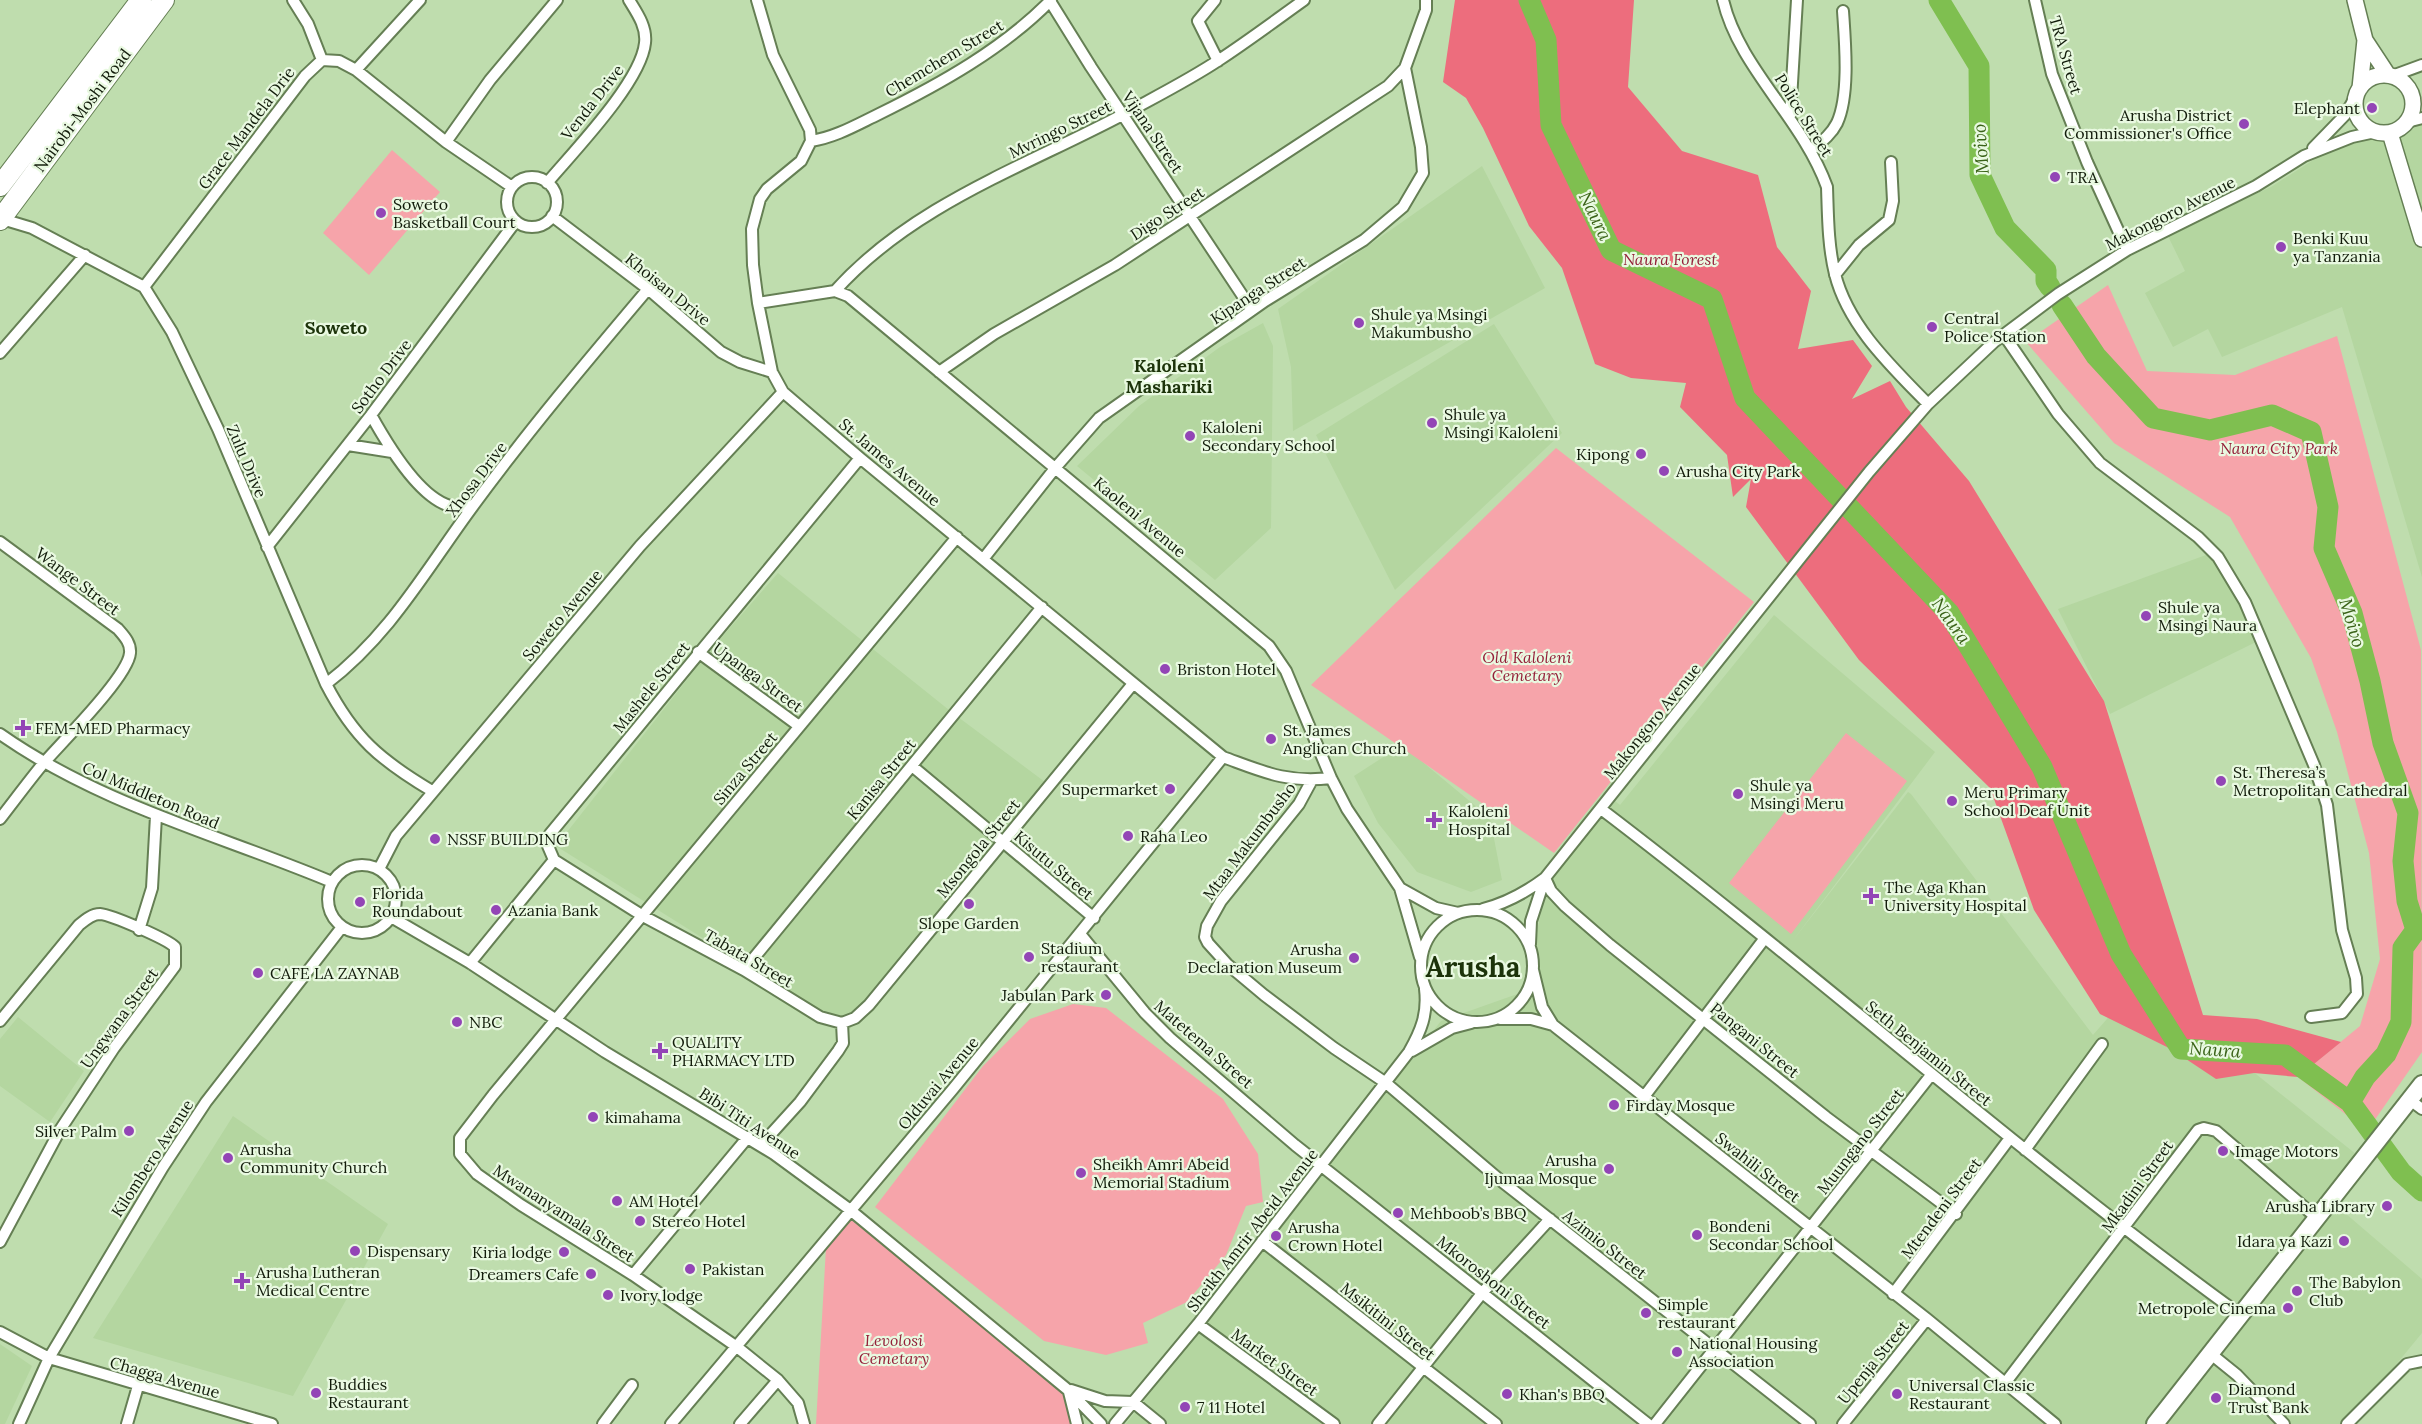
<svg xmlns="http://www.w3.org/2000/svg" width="2422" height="1424" viewBox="0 0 2422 1424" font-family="Lora,serif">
	<rect width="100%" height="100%" fill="#bfddae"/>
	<path fill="#b4d6a0" d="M2422,121v456l-80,-270 -120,50 -14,-28 -35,18 -28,-54 40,-22 -18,-37 104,-47 89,-57 27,8z
		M1482,166l63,122 -252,143 -2,-64 -13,-58z
		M1263,323l10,23 -2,182 -56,52 -138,-114 62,-60 81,-59z
		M1494,324l68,109 -167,157 -79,-155z
		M2206,555l8,1 6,6 38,79 -148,73 -52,-105z
		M778,573l176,141 95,71 -200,245 -293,-184 152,-193z
		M1774,615l161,137 -144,191 117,-151 3,2 182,241 47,-54 222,178 -31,42 91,78v54l-75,91h-1221l315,-403 82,-29 26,-114 66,-77 5,4z
		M1402,745l88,73 12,62 -31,12 -54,-20 -39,-49 -24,-47z
		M18,1017l66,54 -34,51 -50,-36v-47z
		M233,1116l155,108 -95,172 -200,-58z
		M0,1344l32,22 -27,58h-5z"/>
	<path fill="#f6a4aa" d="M392,150l48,42 -71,83 -46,-42z
		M2108,285l39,86 88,4 102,-39 84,314 1,402 -55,79 -69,-54 62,-51 20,-67 -11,-106 -32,-121 -26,-74 -81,-141 -116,-74 -88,-101z
		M1556,448l198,154 -200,251 -243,-168z
		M1846,733l61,48 -116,153 -62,-51z
		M1073,1004l33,4 117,91 35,55 5,48 -17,4 -20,49 -39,47 -44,21 5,20 -42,12 -62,-14 -169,-134 108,-141 47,-47z
		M841,1212l227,176 2,36h-254l11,-194z"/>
	<path fill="#ed6d7d" d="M1455,0h179l-6,87 54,64 76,24 19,72 34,44 -13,58 55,-9 19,26 -20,33 38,-18 16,26 63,74 135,220 99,314 54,4 84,23 -43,35 -44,-4 -38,6 -45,-30 -71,-35 -66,-104 -44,-122 -131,-128 -113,-153 5,-28 -18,18 -6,-42 -47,-48 6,-24 -55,-5 -36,-14 -33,-96 -33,-42 -46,-98 -17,-30 -23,-16z"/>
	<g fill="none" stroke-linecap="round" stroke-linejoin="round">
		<path stroke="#7fbf50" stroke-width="21" d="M1529,0l17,40 5,85 60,125 101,49 33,99 204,215 93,154 79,187 60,95 104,6 65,47 51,70 21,19
			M1939,0l40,66 1,109 25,53 41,42v11l4,6
			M2062,305l34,51 57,62 57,12 62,-15 39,17 17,75 -4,41 28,65 18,68 13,62 25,70 -5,48 4,40 9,29 -13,18 -2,74 -15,32 -21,23 -15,25"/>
		<g stroke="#657f54" stroke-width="14">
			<path id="street" d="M293,0l15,24 14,36
				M757,0l16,55 37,75 1,11 -10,20 -34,28 -7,10 -8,30 1,36 5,38 14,69 11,20 77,66 363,299c41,15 63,26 108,21
				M1215,0l-17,21 20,40
				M1723,0c16,68 79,118 104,187 1,29 1,59 8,87 13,52 57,93 93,130
				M2035,0l17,74 35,88 40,88
				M1050,1l41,66 161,243
				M356,70l64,-70
				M2392,76l30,-11
				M1790,116l7,-116
				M2407,122l15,-4
				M811,141c25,-4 45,-16 68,-27 61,-30 124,-65 172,-114
				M446,142l44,-62 67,-80
				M2313,148l32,-33 11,-19
				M1811,150c10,-8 20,-15 26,-27 13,-28 8,-82 6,-112
				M507 202a25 25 0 1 1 50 0a25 25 0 1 1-50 0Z
				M547,183c27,-32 94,-101 98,-140 2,-16 -8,-30 -16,-43
				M552,216l96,73 73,63 19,10 32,10
				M2,219l30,9 112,59 28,45 46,97 108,255c28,54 54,76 106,107
				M1835,275l24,-30 30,-25 4,-19 -2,-39
				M144,287l161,-211 17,-16 17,1 17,9 90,72 66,45
				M835,291c77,-86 189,-124 289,-177 31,-17 65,-34 95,-54 29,-19 57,-40 85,-60
				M758,303l77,-12 13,5 421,350 17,25 45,107 16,31 53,79 20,69
				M2004,335l54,79 42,49 98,74 20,20 27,45 69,163 13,40 15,125 14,48 1,16 -15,19 -31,4
				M0,353l85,-98
				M939,372l55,-38 121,-69 273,-179 17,-18
				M371,415c15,27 47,82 79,91 7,2 16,0 23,-1
				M348,445l44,7
				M860,458l-310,376 -2,12 6,14 89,56 101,54 76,47 22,6 13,-5 14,-13 263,-320
				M0,542l118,87c6,7 13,14 12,24 -2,24 -70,91 -88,112 -14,17 -28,36 -42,54
				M267,547l104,-132 145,-194
				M984,558l72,-91 43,-49 166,-117 99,-61 39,-33 20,-34 -2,-26 -16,-79 21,-58v-10
				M698,652l101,74
				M326,684c65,-50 99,-113 147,-178 55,-75 115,-146 175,-217
				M0,734c101,71 220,101 332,148
				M912,766l182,152
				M1312,780l-13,24 -78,97 -14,25 -2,11 3,6 19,21 37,31 70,53 52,35 114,97 310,244
				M1601,809c217,165 420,347 641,507
				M328 899a34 34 0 1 1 68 0a34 34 0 1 1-68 0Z
				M379,869l17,-33 244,-290 143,-154
				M1545,878l6,13 14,15 45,39 216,172 130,97
				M1400,888l36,20 22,5
				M1483,909c24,-6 42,-16 62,-31l324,-406 59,-68 66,-62 64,-48 69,-44 129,-64 48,-30 48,-19 23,-5
				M1421 966a56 56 0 1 1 112 0a56 56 0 1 1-112 0Z
				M391,917l79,46 135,89 169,102 75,55 219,181 33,34
				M139,930l13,-42 4,-72
				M1080,934l65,79 25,25 125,107 353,279
				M1530,944l1,-23 14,-43
				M470,963l84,-103
				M744,970l298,-363
				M1533,970l9,37 11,18 374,294 128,105
				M1500,1019h31l22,6
				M0,1021l79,-96c6,-5 13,-11 21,-11 12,1 67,25 75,33v19l-61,82 -54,82 -60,112
				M1412,1051l40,-23 19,-5
				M1643,1098l122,-160
				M2410,1100l12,9
				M761,1145l39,-43 38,-51 5,-8 -1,-20
				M2025,1150l77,-106
				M1262,1241l234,183
				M633,1275l115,-138
				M1893,1294l117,-156
				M1198,1324l136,100
				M0,1332l49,26 223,66
				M2211,1354l26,21 47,49
				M2006,1382l192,-252 6,-2 12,3 102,88
				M1071,1390l34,11 28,1 27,22
				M1069,1392l8,32
				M19,1424l30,-66 114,-191 43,-65 136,-175
				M127,1424l11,-38
				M603,1424l29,-39
				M671,1424l282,-335 270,-332
				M740,1424l38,-44
				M804,1424l-6,-21 -20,-23 -41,-33 -104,-72 -112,-70 -44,-31 -17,-20v-16l33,-43 464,-558
				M1115,1424l83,-100 211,-272c12,-21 19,-38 16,-63
				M1378,1424l105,-132 67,-73
				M1655,1424l276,-349
				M1843,1424l84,-105
				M2347,1424l60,-60 15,-3"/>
		</g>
		<g stroke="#657f54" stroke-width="18">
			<path id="secondary" d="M2355,0l10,40 -5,48
				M2365,40l23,35
				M2355 104a29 29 0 1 1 58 0a29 29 0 1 1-58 0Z
				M2390,133l32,106"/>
		</g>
		<g stroke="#657f54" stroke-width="20">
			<path id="primary" d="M2155,1424l267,-340"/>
		</g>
		<g stroke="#657f54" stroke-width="22">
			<path id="highway" d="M0,186l141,-186
				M0,220l164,-220"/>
		</g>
		<use href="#street" stroke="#fff" stroke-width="10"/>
		<use href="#secondary" stroke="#fff" stroke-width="15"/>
		<use href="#primary" stroke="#fff" stroke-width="16"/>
		<use href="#highway" stroke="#fff" stroke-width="20"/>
	</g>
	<g fill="#9345b6" stroke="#e9f9e1" stroke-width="2">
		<circle cx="2372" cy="108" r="6"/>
		<circle cx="2244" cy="124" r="6"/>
		<circle cx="2055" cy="177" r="6"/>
		<circle cx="381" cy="213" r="6"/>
		<circle cx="2281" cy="247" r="6"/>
		<circle cx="1359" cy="323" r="6"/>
		<circle cx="1932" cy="327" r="6"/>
		<circle cx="1432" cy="423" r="6"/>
		<circle cx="1190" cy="436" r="6"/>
		<circle cx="1641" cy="454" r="6"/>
		<circle cx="1664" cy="471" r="6"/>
		<circle cx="2146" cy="616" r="6"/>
		<circle cx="1165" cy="669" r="6"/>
		<path d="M20 719h6v6h6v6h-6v6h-6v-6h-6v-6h6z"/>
		<circle cx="1271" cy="739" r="6"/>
		<circle cx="2221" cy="781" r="6"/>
		<circle cx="1170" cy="789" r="6"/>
		<circle cx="1738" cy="794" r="6"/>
		<circle cx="1952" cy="801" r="6"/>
		<path d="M1431 811h6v6h6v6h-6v6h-6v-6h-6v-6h6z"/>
		<circle cx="1128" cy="836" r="6"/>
		<circle cx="435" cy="839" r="6"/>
		<path d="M1868 887h6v6h6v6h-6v6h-6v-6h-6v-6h6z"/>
		<circle cx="360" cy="902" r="6"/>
		<circle cx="969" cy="904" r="6"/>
		<circle cx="496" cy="910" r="6"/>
		<circle cx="1029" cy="957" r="6"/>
		<circle cx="1354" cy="958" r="6"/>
		<circle cx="258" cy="973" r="6"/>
		<circle cx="1106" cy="995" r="6"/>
		<circle cx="457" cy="1022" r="6"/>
		<path d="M657 1042h6v6h6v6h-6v6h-6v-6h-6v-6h6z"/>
		<circle cx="1614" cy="1105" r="6"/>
		<circle cx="593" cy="1117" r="6"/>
		<circle cx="129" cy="1131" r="6"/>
		<circle cx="2223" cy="1151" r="6"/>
		<circle cx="228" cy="1158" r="6"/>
		<circle cx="1609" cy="1169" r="6"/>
		<circle cx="1081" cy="1173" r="6"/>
		<circle cx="617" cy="1201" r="6"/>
		<circle cx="2387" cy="1206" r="6"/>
		<circle cx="1398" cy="1213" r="6"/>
		<circle cx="640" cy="1221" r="6"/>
		<circle cx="1697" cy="1235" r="6"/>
		<circle cx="1276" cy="1236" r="6"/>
		<circle cx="2344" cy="1241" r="6"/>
		<circle cx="355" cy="1251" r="6"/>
		<circle cx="564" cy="1252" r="6"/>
		<circle cx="690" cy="1269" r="6"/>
		<circle cx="591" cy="1274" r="6"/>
		<path d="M239 1272h6v6h6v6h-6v6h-6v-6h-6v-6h6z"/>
		<circle cx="2297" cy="1291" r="6"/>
		<circle cx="608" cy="1295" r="6"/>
		<circle cx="2288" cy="1308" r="6"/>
		<circle cx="1646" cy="1313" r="6"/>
		<circle cx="1677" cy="1352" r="6"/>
		<circle cx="316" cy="1393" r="6"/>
		<circle cx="1507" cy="1394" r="6"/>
		<circle cx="1897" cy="1394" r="6"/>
		<circle cx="2216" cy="1398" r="6"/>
		<circle cx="1185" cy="1407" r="6"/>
	</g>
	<g text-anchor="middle" stroke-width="4.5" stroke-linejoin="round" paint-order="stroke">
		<g font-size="16" fill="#111b0a" stroke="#e9f9e1">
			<text transform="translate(2066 55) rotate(74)" y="6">TRA Street</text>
			<text transform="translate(944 58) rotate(-31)" y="6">Chemchem Street</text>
			<text transform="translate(592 102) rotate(-52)" y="6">Venda Drive</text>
			<text transform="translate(82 110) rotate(-53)" y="6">Nairobi-Moshi Road</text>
			<text transform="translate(1804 115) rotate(58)" y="6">Police Street</text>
			<text transform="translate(246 128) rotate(-53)" y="6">Grace Mandela Drie</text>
			<text transform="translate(1060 129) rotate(-26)" y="6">Mvringo Street</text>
			<text transform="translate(1153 132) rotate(56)" y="6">Vijana Street</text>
			<text transform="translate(1167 213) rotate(-33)" y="6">Digo Street</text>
			<text transform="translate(2170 213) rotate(-27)" y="6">Makongoro Avenue</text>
			<text transform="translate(668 289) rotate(39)" y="6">Khoisan Drive</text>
			<text transform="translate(1258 290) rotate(-33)" y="6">Kipanga Street</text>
			<text transform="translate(381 376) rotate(-53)" y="6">Sotho Drive</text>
			<text transform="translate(247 461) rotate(67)" y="6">Zulu Drive</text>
			<text transform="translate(890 462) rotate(40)" y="6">St. James Avenue</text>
			<text transform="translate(476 479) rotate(-53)" y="6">Xhosa Drive</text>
			<text transform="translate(1140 517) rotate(40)" y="6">Kaoleni Avenue</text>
			<text transform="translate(78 581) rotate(37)" y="6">Wange Street</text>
			<text transform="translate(562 615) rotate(-50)" y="6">Soweto Avenue</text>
			<text transform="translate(758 677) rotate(36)" y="6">Upanga Street</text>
			<text transform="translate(651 687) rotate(-51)" y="6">Mashele Street</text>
			<text transform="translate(1652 721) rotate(-51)" y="6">Makongoro Avenue</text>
			<text transform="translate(745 768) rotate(-50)" y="6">Sinza Street</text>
			<text transform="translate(881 779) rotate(-51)" y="6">Kanisa Street</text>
			<text transform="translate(151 795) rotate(23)" y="6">Col Middleton Road</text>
			<text transform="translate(1249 841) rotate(-53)" y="6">Mtaa Makumbusho</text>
			<text transform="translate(978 848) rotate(-51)" y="6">Msongola Street</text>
			<text transform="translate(1054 865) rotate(40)" y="6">Kisutu Street</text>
			<text transform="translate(749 958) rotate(30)" y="6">Tabata Street</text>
			<text transform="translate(119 1018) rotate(-54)" y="6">Ungwana Street</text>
			<text transform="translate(1755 1040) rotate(39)" y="6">Pangani Street</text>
			<text transform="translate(1204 1044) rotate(41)" y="6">Matetema Street</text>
			<text transform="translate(1929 1053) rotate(39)" y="6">Seth Benjamin Street</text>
			<text transform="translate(938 1083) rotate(-50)" y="6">Olduvai Avenue</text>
			<text transform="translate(750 1123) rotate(33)" y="6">Bibi Titi Avenue</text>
			<text transform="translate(1860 1141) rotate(-52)" y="6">Muungano Street</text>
			<text transform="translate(152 1158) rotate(-57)" y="6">Kilombero Avenue</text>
			<text transform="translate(1758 1167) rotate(38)" y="6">Swahili Street</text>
			<text transform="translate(2137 1186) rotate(-54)" y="6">Mkadini Street</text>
			<text transform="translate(1941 1208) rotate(-53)" y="6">Mtendeni Street</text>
			<text transform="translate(564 1213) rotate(33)" y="6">Mwananyamala Street</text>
			<text transform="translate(1252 1230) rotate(-52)" y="6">Sheikh Amrir Abeid Avenue</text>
			<text transform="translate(1605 1244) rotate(38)" y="6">Azimio Street</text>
			<text transform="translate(1494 1282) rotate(38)" y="6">Mkoroshoni Street</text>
			<text transform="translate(1388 1321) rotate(38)" y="6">Msikitini Street</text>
			<text transform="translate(1275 1362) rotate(36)" y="6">Market Street</text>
			<text transform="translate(1873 1362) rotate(-51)" y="6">Upenja Street</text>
			<text transform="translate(165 1377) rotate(16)" y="6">Chagga Avenue</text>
		</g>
		<g font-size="16" fill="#111b0a" stroke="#e9f9e1" text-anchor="start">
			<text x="2360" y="114" text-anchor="end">Elephant</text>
			<text x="2232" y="121" text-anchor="end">Arusha District<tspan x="2232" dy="18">Commissioner's Office</tspan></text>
			<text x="2067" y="183">TRA</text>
			<text x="393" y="210">Soweto<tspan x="393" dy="18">Basketball Court</tspan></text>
			<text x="2293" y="244">Benki Kuu<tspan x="2293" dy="18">ya Tanzania</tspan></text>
			<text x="1371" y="320">Shule ya Msingi<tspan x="1371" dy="18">Makumbusho</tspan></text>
			<text x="1944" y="324">Central<tspan x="1944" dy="18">Police Station</tspan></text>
			<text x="1444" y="420">Shule ya<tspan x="1444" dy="18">Msingi Kaloleni</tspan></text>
			<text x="1202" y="433">Kaloleni<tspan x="1202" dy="18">Secondary School</tspan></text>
			<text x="1629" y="460" text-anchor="end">Kipong</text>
			<text x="1676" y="477">Arusha City Park</text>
			<text x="2158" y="613">Shule ya<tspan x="2158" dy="18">Msingi Naura</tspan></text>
			<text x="1177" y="675">Briston Hotel</text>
			<text x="35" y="734">FEM-MED Pharmacy</text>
			<text x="1283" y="736">St. James<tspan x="1283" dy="18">Anglican Church</tspan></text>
			<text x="2233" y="778">St. Theresa’s<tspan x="2233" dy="18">Metropolitan Cathedral</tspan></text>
			<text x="1750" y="791">Shule ya<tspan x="1750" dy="18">Msingi Meru</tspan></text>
			<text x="1158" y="795" text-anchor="end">Supermarket</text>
			<text x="1964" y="798">Meru Primary<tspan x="1964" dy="18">School Deaf Unit</tspan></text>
			<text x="1448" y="817">Kaloleni<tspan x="1448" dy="18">Hospital</tspan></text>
			<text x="1140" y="842">Raha Leo</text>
			<text x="447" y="845">NSSF BUILDING</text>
			<text x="1884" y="893">The Aga Khan<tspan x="1884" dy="18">University Hospital</tspan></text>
			<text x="372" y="899">Florida<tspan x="372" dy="18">Roundabout</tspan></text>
			<text x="508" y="916">Azania Bank</text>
			<text x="969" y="929" text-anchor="middle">Slope Garden</text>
			<text x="1041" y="954">Stadium<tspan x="1041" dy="18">restaurant</tspan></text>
			<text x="1342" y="955" text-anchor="end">Arusha<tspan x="1342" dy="18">Declaration Museum</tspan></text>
			<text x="270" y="979">CAFE LA ZAYNAB</text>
			<text x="1094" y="1001" text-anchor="end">Jabulan Park</text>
			<text x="469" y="1028">NBC</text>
			<text x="672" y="1048">QUALITY<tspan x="672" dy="18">PHARMACY LTD</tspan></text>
			<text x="1626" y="1111">Firday Mosque</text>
			<text x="605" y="1123">kimahama</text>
			<text x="117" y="1137" text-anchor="end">Silver Palm</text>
			<text x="240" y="1155">Arusha<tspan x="240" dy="18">Community Church</tspan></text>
			<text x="2235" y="1157">Image Motors</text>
			<text x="1597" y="1166" text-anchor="end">Arusha<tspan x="1597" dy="18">Ijumaa Mosque</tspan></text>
			<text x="1093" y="1170">Sheikh Amri Abeid<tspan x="1093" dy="18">Memorial Stadium</tspan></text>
			<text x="629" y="1207">AM Hotel</text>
			<text x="2375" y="1212" text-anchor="end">Arusha Library</text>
			<text x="1410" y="1219">Mehboob’s BBQ</text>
			<text x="652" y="1227">Stereo Hotel</text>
			<text x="1709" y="1232">Bondeni<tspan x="1709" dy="18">Secondar School</tspan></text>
			<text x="1288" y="1233">Arusha<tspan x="1288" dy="18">Crown Hotel</tspan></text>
			<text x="2332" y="1247" text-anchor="end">Idara ya Kazi</text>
			<text x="367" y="1257">Dispensary</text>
			<text x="552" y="1258" text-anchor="end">Kiria lodge</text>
			<text x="702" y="1275">Pakistan</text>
			<text x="256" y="1278">Arusha Lutheran<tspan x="256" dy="18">Medical Centre</tspan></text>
			<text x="579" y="1280" text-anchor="end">Dreamers Cafe</text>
			<text x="2309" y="1288">The Babylon<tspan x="2309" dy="18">Club</tspan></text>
			<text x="620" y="1301">Ivory lodge</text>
			<text x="1658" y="1310">Simple<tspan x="1658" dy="18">restaurant</tspan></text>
			<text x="2276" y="1314" text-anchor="end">Metropole Cinema</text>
			<text x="1689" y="1349">National Housing<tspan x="1689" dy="18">Association</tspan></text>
			<text x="328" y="1390">Buddies<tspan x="328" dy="18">Restaurant</tspan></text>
			<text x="1909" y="1391">Universal Classic<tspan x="1909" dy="18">Restaurant</tspan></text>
			<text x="2228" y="1395">Diamond<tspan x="2228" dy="18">Trust Bank</tspan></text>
			<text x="1519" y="1400">Khan's BBQ</text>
			<text x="1197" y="1413">7 11 Hotel</text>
		</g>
		<g font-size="16" font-style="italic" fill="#942039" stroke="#e9f9e1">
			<text x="1670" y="265">Naura Forest</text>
			<text x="2279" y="454">Naura City Park</text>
			<text x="1527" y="663">Old Kaloleni<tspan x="1527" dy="18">Cemetary</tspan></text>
			<text x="894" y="1346">Levolosi<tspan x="894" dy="18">Cemetary</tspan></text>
		</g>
		<g font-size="18" font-style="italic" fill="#3a6318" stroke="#e9f9e1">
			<text transform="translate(1981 149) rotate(-94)" y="6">Moivo</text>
			<text transform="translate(1595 216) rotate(64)" y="6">Naura</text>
			<text transform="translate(1951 621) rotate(54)" y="6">Naura</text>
			<text transform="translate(2352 623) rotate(73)" y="6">Moivo</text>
			<text transform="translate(2215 1050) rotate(4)" y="6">Naura</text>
		</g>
		<g font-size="18" font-weight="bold" fill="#1c330a" stroke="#e9f9e1">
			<text x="336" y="334">Soweto</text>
			<text x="1169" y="372">Kaloleni<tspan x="1169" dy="21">Mashariki</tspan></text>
		</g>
		<g font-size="28" font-weight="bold" fill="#1c330a" stroke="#e9f9e1">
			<text x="1473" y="977">Arusha</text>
		</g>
	</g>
</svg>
